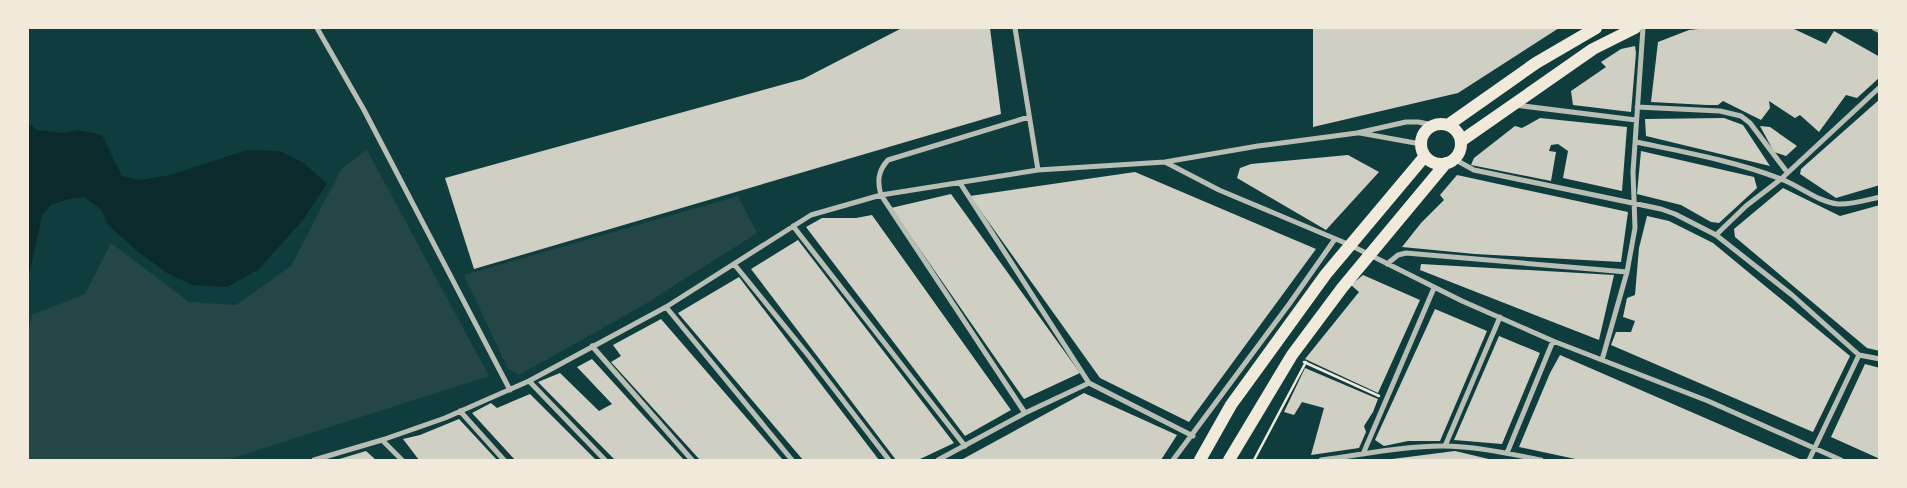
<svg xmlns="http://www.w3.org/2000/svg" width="1907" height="488" viewBox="0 0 1907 488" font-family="'Public Sans',sans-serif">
	<rect width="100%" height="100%" fill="#0f3d3e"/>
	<path fill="#244646" d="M367,150l122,226 -262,84h-199v-127l4,-18 53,-21 26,-51 78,59 47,3 55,-39 51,-98z
		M738,196l19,37 -115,73 -123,69 -11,-6 -44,-94z"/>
	<path fill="#0a2a2b" d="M28,123l9,7 26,3 15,-3 24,5 20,41 18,4 30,-5 77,-25 32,1 26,13 22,20 -24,36 -45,50 -31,17 -35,-2 -25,-12 -30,-22 -29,-26 -7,-16 -17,-12 -16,2 -17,6 -9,10 -14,66z"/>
	<path fill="#cfcfc3" d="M902,28h88l11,86 -527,155 -29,-91 358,-99z
		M1313,28h246l-101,65 -145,34z
		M1708,28h84l34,16 8,-13 46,26v20l-23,21 -11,-3 -27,37 -19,-17 -5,3 -26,-17 1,7 -9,12 -38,-19 -5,4h-11l-56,-3 7,-60 31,-12z
		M1635,46l1,7 -5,59 -58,-7 -2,-14 35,-24 -5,-5 20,-13z
		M1880,99v86l-44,13 -36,-24 1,-5z
		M1540,118l87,9 -5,64 -59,-13 5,-27 -10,-7 -7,1 -2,6 7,1 -5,29 -80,-16 3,-7 41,-32 7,2z
		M1724,118l19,7 27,41 -124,-30 -1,-17z
		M1760,126l10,1 27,19 -11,10 -12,-4z
		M1641,151l113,26 3,11 -38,35 -8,-1 -30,-17 -44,-11z
		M1348,155l31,17 -53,58 -89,-52 3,-10 11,-4z
		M1135,172l181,77 -127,173 -89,-44 -130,-182z
		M1457,175l171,37 -7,50 -146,-8 -73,-7 19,-24 23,-23 -4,-5z
		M1783,188l57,28 40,-11v146l-13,-3 -132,-111 -1,-8z
		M951,194l129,179 -56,26 -133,-191z
		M872,215l139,195 -46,26 -159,-209 16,-9h34z
		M1647,216l22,5 44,22 137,113 -37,76 -202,-87 5,-13h15l4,-11 -12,-4 4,-19 8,-3 4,-47z
		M798,240l156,203 -36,17h-22l-145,-191z
		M1421,264l193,11 -15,65 -179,-70z
		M1363,275l57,25 -42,93 -73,-34 54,-67 -8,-7z
		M739,277l140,183h-76l-125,-147z
		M1435,309l52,22 -47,110h-32l-24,5 -9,-6z
		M661,319l122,141h-83l-89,-98 10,-6 -8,-11z
		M1499,336l41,17 -38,91 -48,-4z
		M1560,355l242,105h-222l-61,-13 31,-74z
		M592,359l92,101h-69l-77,-78 22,-9 39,38 13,-7 -35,-37z
		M1865,364l15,4v91l-49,-22z
		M1305,368l73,31 -5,13 -9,14 2,6 -7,16 -48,7 13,-47 -22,-6 -8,13 -10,-3z
		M1084,393l93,42 -16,25h-200z
		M530,394l66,66h-81l-43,-47 19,-10 6,5z
		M459,419l38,41h-78l-16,-21 17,-4z
		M366,451l10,9h-40z
		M1455,451l38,9h-101v-1z"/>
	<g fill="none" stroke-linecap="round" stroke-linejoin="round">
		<path stroke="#f1e9da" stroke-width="2.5" d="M1304,362l75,34
			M1254,460l52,-98"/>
		<path stroke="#b8beb3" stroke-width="5" d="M317,28l47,82 146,280
			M1015,28l23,142
			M1874,28l6,3
			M1515,105l121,15
			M1637,107l83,4 21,5 9,7 37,49
			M1360,133l61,11
			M1636,142c48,10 99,19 145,37 19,7 37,23 57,25 13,1 28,-4 42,-7
			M1454,159l20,11 187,39 14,5 41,21 76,60 67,60 21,4
			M1165,162l54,28 131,55 112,56 91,40 155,60 133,59
			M960,183l129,200 104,53
			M793,226l172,220
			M1716,235l30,-29 35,-27 99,-92
			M734,264l74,91 81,105
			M1387,264l11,-9 8,-2 221,19
			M666,307l126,153
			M592,346l100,114
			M1602,360l25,-88 8,-44 -2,-56 10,-144
			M529,381l76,79
			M460,411l44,49
			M1025,413l-144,-218c-4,-14 -3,-24 7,-35l141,-43
			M382,440l20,20
			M1445,446l55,-129
			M1507,453l46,-112
			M1363,454l71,-166
			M314,460l68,-20 63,-22 84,-37 137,-74 145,-92 70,-20 157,-25 127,-8 93,-16 99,-13 49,-11h12l16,3
			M938,460l87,-47 64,-30
			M1173,460l117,-157 45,-64
			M1321,460c40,-5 81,-14 122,-14 32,0 67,8 98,14
			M1809,460l50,-105"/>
		<path stroke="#f1e9da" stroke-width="12" d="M1421 144a20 20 0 1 1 40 0a20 20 0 1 1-40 0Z
			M1448,125l88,-62 60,-35
			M1461,141l132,-92 42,-21
			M1200,460l31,-55 95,-131 99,-118
			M1229,460l63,-105 50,-67 104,-125"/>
	</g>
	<rect width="1907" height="488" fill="none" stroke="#f1e9da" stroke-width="58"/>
</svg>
